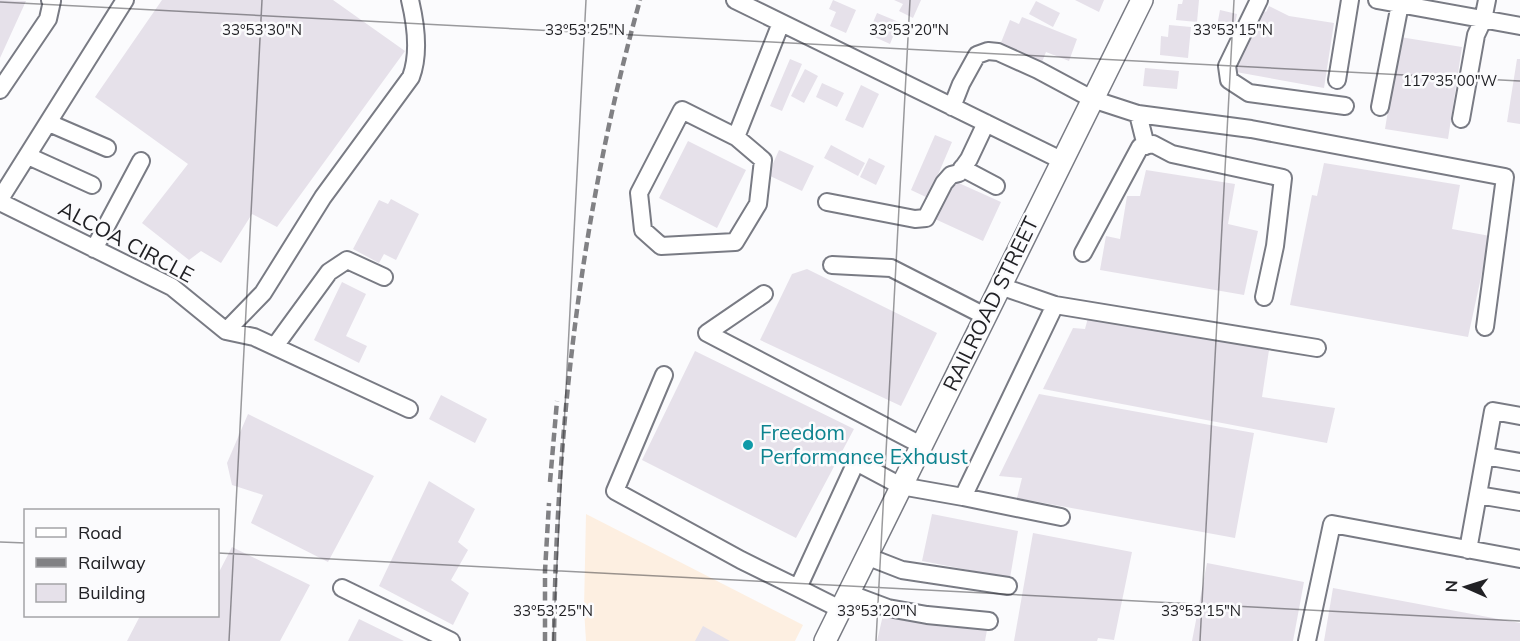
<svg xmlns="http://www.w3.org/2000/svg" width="1520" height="641" viewBox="0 0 1520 641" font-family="Mulish,sans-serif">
	<rect width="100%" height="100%" fill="#fbfbfd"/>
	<path fill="#fdefe1" d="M586,514l217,111 -8,16h-209l-2,-32z"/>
	<path fill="#e6e1ea" d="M0,0l26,1 -26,57z
		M162,0h171l72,51 -128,176 -25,-13 -31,49 -20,-12 -12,9 -47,-37 46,-59 -93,-67z
		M833,0l23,10 -10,23 -16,-7 6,-14 -7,-3z
		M894,0h27l-8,18 -14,-7 4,-7z
		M1075,0h29l-5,12z
		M1183,0h16l-2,22 -21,-2 2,-16h4z
		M1036,1l24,12 -7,14 -24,-13z
		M1269,6l20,10 45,7 -10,65 -88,-16 6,-32 16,-32 8,4z
		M1220,10l17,4 -4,20 -17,-3z
		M877,13l22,9 -9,22 -22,-10z
		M1022,17l55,22 -8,22 -23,-9 -4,10 -42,-17 10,-25 9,4z
		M1169,25l22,2 -3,31 -28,-3 1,-19 7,1z
		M1400,37l62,10 -14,92 -63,-10z
		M790,59l12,5 -20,47 -12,-5z
		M1517,59h3v65l-13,-2z
		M1145,68l34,3 -2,18 -34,-3z
		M805,69l13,7 -14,27 -13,-7z
		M822,83l22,10 -7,14 -21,-10z
		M861,85l18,9 -16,34 -18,-8z
		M935,135l17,7 -24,56 -17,-8z
		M688,141l58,29 -29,58 -58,-30z
		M831,145l34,18 -7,13 -34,-18z
		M779,150l35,16 -12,25 -34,-16z
		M869,158l16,8 -9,19 -16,-8z
		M1324,163l136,22 -8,44 38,7 -22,101 -178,-32 22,-110 5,1z
		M1146,170l89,14 -7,40 30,7 -14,64 -144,-25 6,-34 14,3 7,-43h13z
		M952,180l49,22 -18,39 -48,-22z
		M391,199l28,15 -23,46 -12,-6 -5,9 -26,-14 26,-49 9,4z
		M807,269l130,64 -36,73 -141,-66 32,-66z
		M342,282l24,12 -20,42 21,10 -8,17 -45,-23z
		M1089,314l180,36 -7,47 73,11 -8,35 -284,-54 30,-61 12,1z
		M695,351l159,78 -58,109 -154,-78z
		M1039,394l215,39 -19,105 -218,-40 5,-20 -23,-2z
		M441,395l46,24 -12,24 -46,-24z
		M248,414l126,62 -46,86 -77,-39 12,-28 -31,-10 -5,-22z
		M429,481l46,28 -17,33 10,8 -17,30 18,13 -16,32 -74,-39z
		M932,514l86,17 -8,47 -88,-17z
		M1033,533l99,19 -18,88 -16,-2 -1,3h-83z
		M232,547l78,38 -30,56h-153l13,-25h78v-42z
		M1207,563l97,19 -11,59h-101z
		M1333,588l187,35v18h-196z
		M883,615l104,15 -2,11h-108z
		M359,619l45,22h-56z
		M703,626l27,15h-35z"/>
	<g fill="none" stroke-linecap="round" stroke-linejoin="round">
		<g stroke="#797b84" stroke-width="20">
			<path id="minor" d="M735,0l326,160
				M1259,0l-32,66 2,14 20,13 96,13
				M1377,0l143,26
				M1337,80l13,-80
				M0,90l48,-71 4,-18 -2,-1
				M952,107l9,-23 16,-29 11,-4 10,1 40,18 54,29 46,15 113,15 254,48 -20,150
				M1380,107l20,-103
				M1138,114l8,32
				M1461,119l15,-84 7,-15 4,-20
				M49,123l58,25
				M736,137l-54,-27 -43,83 4,37 18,16 74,-4 23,-38 5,-44 -27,-23 45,-114
				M28,156l64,29
				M962,168l34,18
				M0,199l125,-199
				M0,202l172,85 54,44 28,6 155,72
				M827,202l88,17 11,-1 18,-35 7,-8 8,-2 10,-14 17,-36
				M94,249l47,-88
				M1083,253l57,-106 13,-3 19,10 111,24 -8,68 -11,51
				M832,265l59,3 94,48
				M1000,286l55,19 262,43
				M764,294l-57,39 214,112
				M226,331l37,-38 60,-96 88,-120c9,-24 5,-52 -1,-77
				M275,346l54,-74 18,-12 37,17
				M664,375l-49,116 126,69 57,28
				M1485,456l35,6
				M1478,495l42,7
				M963,497l98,20
				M1468,550l25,-139 27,5
				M866,556l36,14 106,16
				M342,588l109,53
				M848,593l40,15 39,7 62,6
				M840,609l-42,-21 58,-126 45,24 62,11 92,-192
				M1307,641l25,-117 188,35"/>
		</g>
		<g stroke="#797b84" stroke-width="24">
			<path id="major" d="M825,641l317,-641"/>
		</g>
		<use href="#minor" stroke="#fff" stroke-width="16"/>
		<use href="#major" stroke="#fff" stroke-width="21"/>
		<path stroke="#818184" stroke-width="4.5" stroke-dasharray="9 4.5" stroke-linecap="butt" d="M550,482l7,-81
			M545,641v-70l4,-68
			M554,641c2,-215 28,-434 86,-641"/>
	</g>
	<path fill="none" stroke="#212125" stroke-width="1.5" stroke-opacity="0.45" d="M0,2l1520,79M0,542l26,1M218,553l1302,68M229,641l33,-641M553,641l33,-641M876,641l34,-641M1200,641l34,-641"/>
	<circle fill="#0f9aa8" stroke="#fbfbfd" stroke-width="2" cx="748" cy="445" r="6"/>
	<g text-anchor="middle" stroke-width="5" stroke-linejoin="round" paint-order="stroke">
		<g font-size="21" fill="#212125" stroke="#fbfbfd">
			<text transform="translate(126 242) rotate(28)" y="7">ALCOA CIRCLE</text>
			<text transform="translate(991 304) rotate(-64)" y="7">RAILROAD STREET</text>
		</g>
		<g font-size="21" fill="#0d838f" stroke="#fbfbfd" text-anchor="start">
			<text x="760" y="440">Freedom<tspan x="760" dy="24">Performance Exhaust</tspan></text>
		</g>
	</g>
	<g font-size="15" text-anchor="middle" fill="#212125" stroke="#fbfbfd" stroke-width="5" stroke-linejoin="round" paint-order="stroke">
		<text x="262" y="35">33°53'30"N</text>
		<text x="585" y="35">33°53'25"N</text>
		<text x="909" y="35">33°53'20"N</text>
		<text x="1233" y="35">33°53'15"N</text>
		<text x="1450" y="86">117°35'00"W</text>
		<text x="553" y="616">33°53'25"N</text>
		<text x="877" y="616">33°53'20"N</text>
		<text x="1201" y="616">33°53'15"N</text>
	</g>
	<rect x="24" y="509" width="195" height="108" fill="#fbfbfd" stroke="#a4a4a7" stroke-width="1.5"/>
	<rect x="36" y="528" width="30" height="9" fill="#ffffff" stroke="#a4a4a7" stroke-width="1.5"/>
	<text x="78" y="539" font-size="18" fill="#212125">Road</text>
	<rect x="36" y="558" width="30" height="9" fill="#818184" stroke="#a4a4a7" stroke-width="1.5"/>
	<text x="78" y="569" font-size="18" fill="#212125">Railway</text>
	<rect x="36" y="584" width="30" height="18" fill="#e6e1ea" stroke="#a4a4a7" stroke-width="1.5"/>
	<text x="78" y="599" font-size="18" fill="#212125">Building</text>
	<g transform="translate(1466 587) rotate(273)" stroke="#fbfbfd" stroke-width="4.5" paint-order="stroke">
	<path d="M0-4.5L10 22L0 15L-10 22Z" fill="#212125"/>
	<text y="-9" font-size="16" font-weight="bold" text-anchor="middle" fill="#212125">N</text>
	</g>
</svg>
